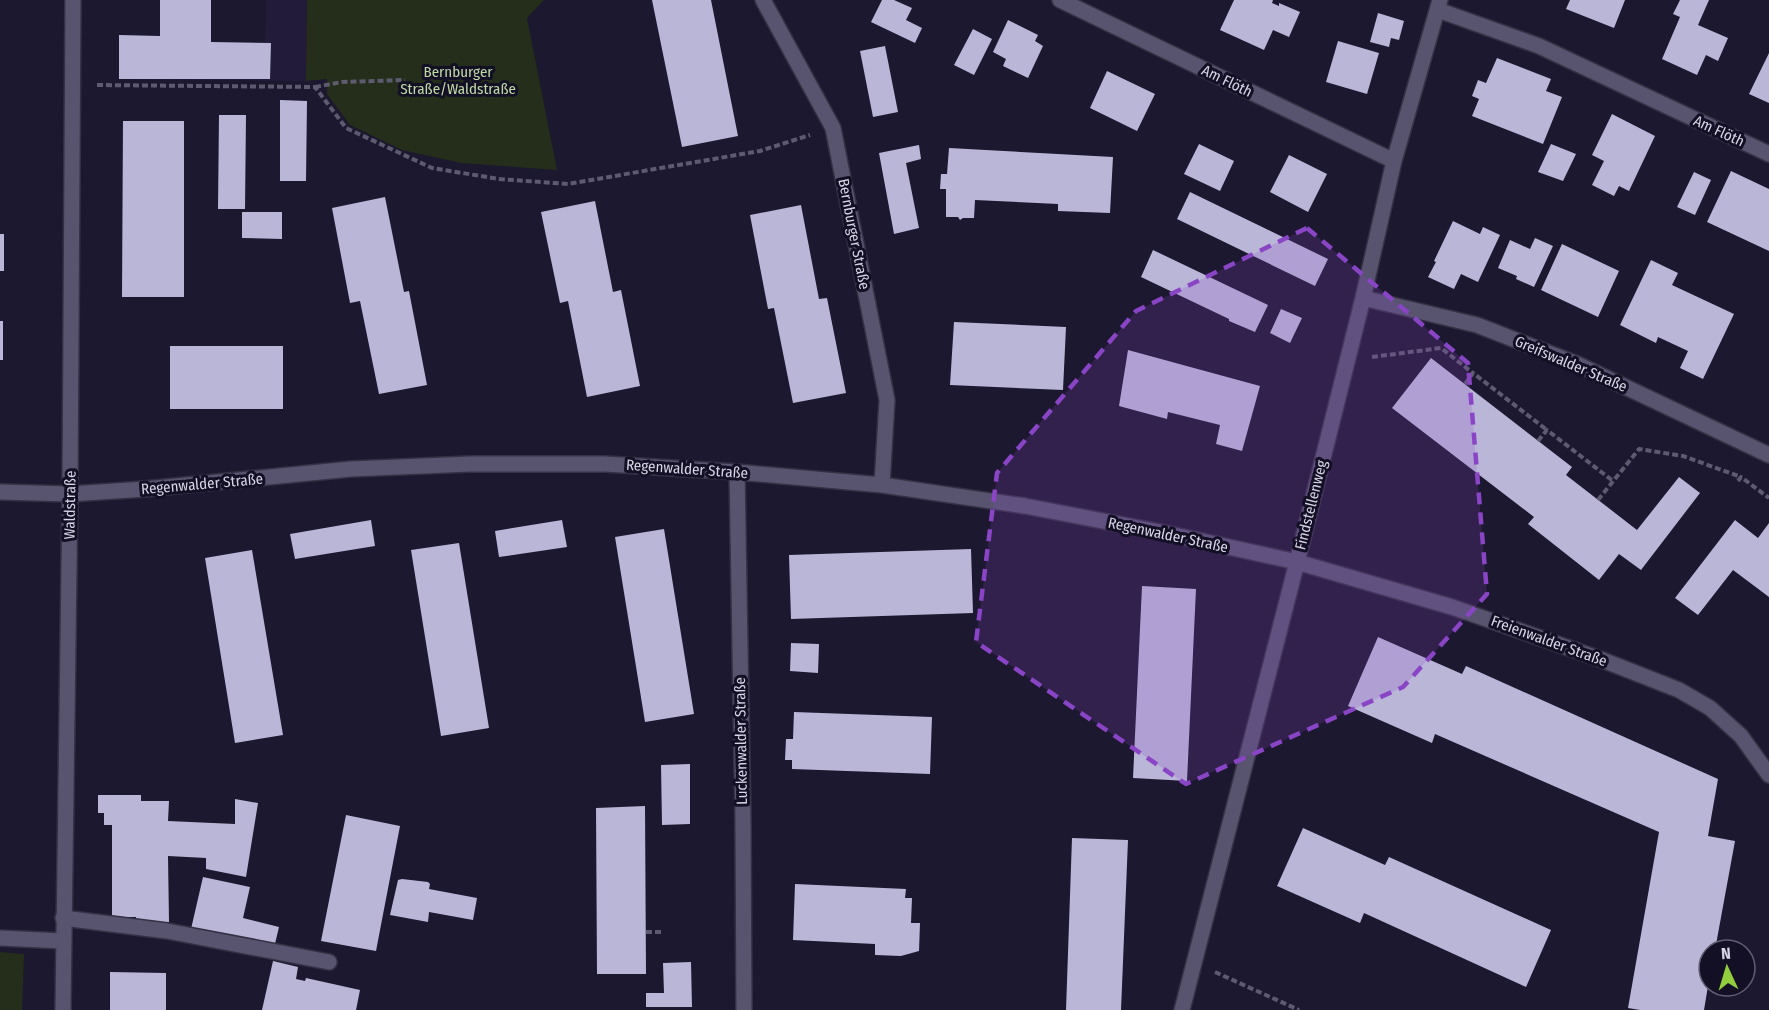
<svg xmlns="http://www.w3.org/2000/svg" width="1769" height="1010" viewBox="0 0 1769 1010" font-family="'Fira Sans Condensed',sans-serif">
	<rect width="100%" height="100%" fill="#1c182f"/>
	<path fill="#221c3a" d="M266,0h41l-1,81 -187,-2v-44l41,1v2l21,6 84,-1z"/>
	<path fill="#242e1a" d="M307,0h237l-17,18 30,152 -96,-7 -59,-13 -52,-25 -23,-31v-15l-21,2z
		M0,952l24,2 -2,56h-22z"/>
	<path fill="#bab6d8" d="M160,0h51v42l60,1 -1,36h-151v-44l41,1z
		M652,0h59l27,136 -56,11z
		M882,0h12l18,8 -6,12 16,8 -7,15 -44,-21z
		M1234,0h39l-1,3 7,3v-3l21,9 -11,25 -16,-7 -9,20 -44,-20z
		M1570,0h55l-11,28 -48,-19z
		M1680,0h29l-11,25 30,13 -10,23 -12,-6 -9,20 -35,-16 18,-42 -7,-3z
		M1378,13l26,8 -5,19 -8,-2 -2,9 -19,-5z
		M1008,20l30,15 -3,6 8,5 -15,32 -25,-12 3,-7 -13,-7z
		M973,29l19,10 -18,36 -20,-10z
		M1338,41l41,12 -12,41 -41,-12z
		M885,46l13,66 -25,5 -13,-66z
		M1769,53v50l-20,-9z
		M1497,58l54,21 -5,12 16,6 -19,47 -71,-28 7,-17 -7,-3 6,-16 8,3z
		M1107,71l48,23 -18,37 -47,-23z
		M280,100l27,1 -1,80h-26z
		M1612,114l43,22 -26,55 -10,-5 -5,10 -22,-11 12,-24 -12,-6z
		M219,115h27l-1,94h-27z
		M123,121h61v176h-62z
		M1199,144l35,17 -14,30 -36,-17z
		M1551,144l25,10 -13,27 -25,-9z
		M919,145l2,14 -15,4 13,65 -25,6 -15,-81z
		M949,148l164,9 -3,56 -52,-2v-7l-83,-4 -1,18h-11l-3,2 -2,-3h-12v-28h-6l1,-15h6z
		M1289,155l38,19 -19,38 -38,-20z
		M1731,171l38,18v62l-62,-29z
		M1694,172l17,8 -16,35 -18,-8z
		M1190,192l138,67 -13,27 -138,-67z
		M385,197l19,95 5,-1 18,94 -48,9 -19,-93 -10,2 -18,-95z
		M595,201l18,91 8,-2 19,96 -53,11 -19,-96 -8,2 -19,-91z
		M801,205l18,94 8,-1 19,95 -53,10 -19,-95 -6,1 -18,-94z
		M242,212h40v27l-40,-1z
		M1453,221l27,13 3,-7 17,8 -22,47 -17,-8 -7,15 -26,-12 8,-15 -2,-1z
		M0,234h4v37h-4z
		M1535,238l18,8 -19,41 -18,-8 1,-3 -19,-8 12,-28 20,9z
		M1562,244l57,27 -21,46 -57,-27z
		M1153,250l115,55 -13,27 -26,-11v-2l-88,-42z
		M1651,260l27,13 -6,12 62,29 -31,65 -23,-11 8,-17 -30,-14 -2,6 -36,-18z
		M1281,309l21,9 -12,25 -20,-10z
		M0,321h3v39h-3z
		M954,322l112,5 -3,63 -113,-5z
		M170,346h113v63h-113z
		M1128,350l132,36 -18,65 -26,-7 4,-19 -52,-13 -1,7 -48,-13z
		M1431,358l141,109 -6,8 71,55 42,-53 21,16 -59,77 -22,-16 -20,26 -71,-56 6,-7 -142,-109z
		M371,520l4,26 -80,13 -5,-25z
		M562,520l5,27 -68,10 -4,-26z
		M1735,520l23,18 11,-15v74l-36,-27 -35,45 -23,-17z
		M664,529l30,185 -49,8 -30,-185z
		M459,543l30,185 -48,8 -30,-186z
		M971,549l2,64 -182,6 -2,-64z
		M252,550l31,185 -48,8 -30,-185z
		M1142,586l54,3 -9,192 -54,-3z
		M1378,637l84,37 4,-8 252,113 -10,57 27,5 -20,109h-6v30l-5,30h-64l-12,-2 31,-176 -224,-98 -3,9 -84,-37z
		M791,643l28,1 -1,29 -28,-2z
		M794,712l138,5 -2,57 -138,-5v-9h-7l1,-21h7z
		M690,764v60l-28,1 -1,-60z
		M98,795h43v6h28l-1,20 67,3v-25l23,4 -12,74 -40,-8v-11l-38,-2 1,66h-33v-5h-24v-92h-8v-12h-6z
		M645,806l1,168h-49l-1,-166z
		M346,815l54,11 -24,125 -55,-10z
		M1303,828l82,37 4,-8 162,73 -25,57 -162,-74 -4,10 -83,-37z
		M1072,838l56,2 -7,170h-55z
		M203,877l47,10 -7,31 36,9 -5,21 -83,-19z
		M402,879l26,3 2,2 -1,5 48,9 -4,22 -44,-8 -1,10 -38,-7 8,-35z
		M795,884l111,5 -1,9h7l-1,25h9l-1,28 -18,5 -26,-1v-11l-82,-4z
		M273,961l25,6 -2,12 9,2 1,-3 54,12 -4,20h-94z
		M691,962l1,45h-46v-14h18l-1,-30z
		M110,972l56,1v37h-56z"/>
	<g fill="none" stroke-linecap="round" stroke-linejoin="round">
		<g stroke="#353144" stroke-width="18">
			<path id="service" d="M0,492l70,2
				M63,918l104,13 162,31"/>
		</g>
		<g stroke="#353144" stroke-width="18">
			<path id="minor" d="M763,0l70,128 54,272 -5,85
				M1060,0l334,161
				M1438,10l101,36 230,108
				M1363,298l114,27 100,39 192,91
				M737,472l6,349 1,189
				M70,494l75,-5 206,-20 119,-5h135l132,8 145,13 143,21 140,27 132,29 155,45 148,52 79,31 31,18 31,28 28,39
				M0,938l63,3
				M63,1010l7,-516 3,-494
				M1182,1010l115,-448 66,-264 31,-137 46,-161"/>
		</g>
		<path stroke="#5e5a6f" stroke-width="4" stroke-dasharray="6 3" stroke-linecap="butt" d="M97,85l218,2 31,41 86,40 67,11 69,5 192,-33 50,-16
			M315,87l27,-5 63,-2
			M1372,357l69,-9 32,25
			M1465,384l8,-11 74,57
			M1538,441l9,-11 66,51
			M1738,481l3,-4 28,21
			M1598,500l41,-51 44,7 58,21
			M646,932h15
			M1215,972l84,38"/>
		<use href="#service" stroke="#585470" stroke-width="15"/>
		<use href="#minor" stroke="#585470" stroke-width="15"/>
	</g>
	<path fill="#8945c5" fill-opacity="0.2" stroke="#8945c5" stroke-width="4.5" stroke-dasharray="12 8" stroke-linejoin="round" d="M1307,228l161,135 19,231 -84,93 -217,97 -210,-142 21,-169 139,-162z"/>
	<g text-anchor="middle" stroke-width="6" stroke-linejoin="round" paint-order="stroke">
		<g font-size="15" fill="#bfdaa4" stroke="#130f25">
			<text x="458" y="77">Bernburger<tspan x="458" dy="17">Straße/Waldstraße</tspan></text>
		</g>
		<g font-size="15" fill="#d7d5e5" stroke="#130f25">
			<text transform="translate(1227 81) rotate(26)" y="5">Am Flöth</text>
			<text transform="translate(1719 131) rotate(25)" y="5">Am Flöth</text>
			<text transform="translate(854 234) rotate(79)" y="5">Bernburger Straße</text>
			<text transform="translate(1571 364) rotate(23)" y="5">Greifswalder Straße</text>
			<text transform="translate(687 469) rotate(4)" y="5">Regenwalder Straße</text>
			<text transform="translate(202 484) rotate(-5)" y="5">Regenwalder Straße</text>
			<text transform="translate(70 505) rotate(-89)" y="5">Waldstraße</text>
			<text transform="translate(1311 505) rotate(-76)" y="5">Findstellenweg</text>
			<text transform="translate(1168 535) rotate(12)" y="5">Regenwalder Straße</text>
			<text transform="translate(1549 641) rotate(20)" y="5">Freienwalder Straße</text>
			<text transform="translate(741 741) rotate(-91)" y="5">Luckenwalder Straße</text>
		</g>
	</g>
	<g transform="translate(1727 968) rotate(356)"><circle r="28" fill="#130f25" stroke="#615e72" stroke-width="1.5"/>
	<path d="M0-4.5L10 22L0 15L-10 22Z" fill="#92cd3e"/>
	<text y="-9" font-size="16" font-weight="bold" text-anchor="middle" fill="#d7d5e5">N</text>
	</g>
</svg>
